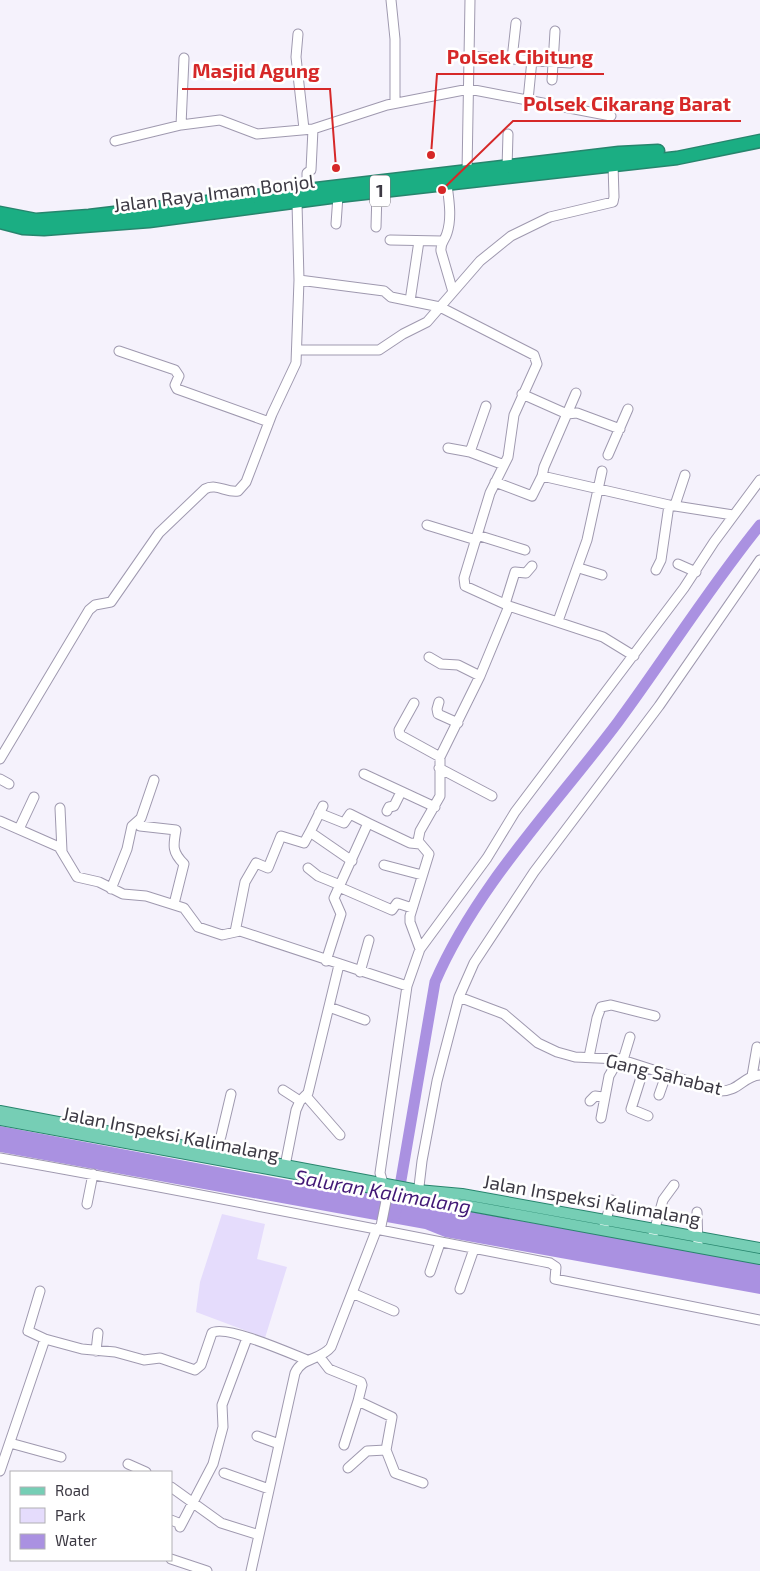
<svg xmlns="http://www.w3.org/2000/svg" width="760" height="1571" viewBox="0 0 760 1571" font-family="'Exo 2',sans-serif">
	<rect width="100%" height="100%" fill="#f5f2fc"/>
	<path fill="#e5dcfc" d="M222,1214l43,10 -8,35 30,8 -22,71 -69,-26 4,-30z"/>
	<path fill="#aa91e1" d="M0,1126l351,66c7,1 18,0 24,3 19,8 21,12 42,7l343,62v30l-315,-57 -20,-8 -425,-77z"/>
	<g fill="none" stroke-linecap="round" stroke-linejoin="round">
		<path stroke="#aa91e1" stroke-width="11" d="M395,1215l40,-233c42,-97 120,-176 183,-260 48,-65 91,-134 142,-197"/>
		<g stroke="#9f99af" stroke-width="11">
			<path id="minor" d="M391,0l4,39v64
				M298,34l-2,23 8,72
				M469,56l101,7
				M512,59l4,-36
				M552,80l3,-49
				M528,100l4,-40
				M181,125l3,-67
				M115,141l66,-16 39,-5 37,14 56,-5 74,-24 82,-16 142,27
				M507,168l1,-34
				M467,172l3,-172
				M447,185c2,15 5,33 0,48 -2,8 -7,9 -6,18l12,41
				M307,191v-18l4,-3 2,-41
				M336,224l2,-28
				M376,227l1,-35
				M390,240l52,1
				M299,280l85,11 7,6 49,10 94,48 3,9 -23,51 -6,42 -18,36 -26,85 1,8 44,20 94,31 31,19
				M410,301l9,-60
				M298,350h81l24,-16 24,-12 53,-61 31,-25 39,-19 63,-15 1,-5 -1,-33
				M119,351l56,19 4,6 -4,9 2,4 92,33
				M576,393l-32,74 -2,9 127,29 64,10
				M522,394l45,20 10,-1 43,16
				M448,448l22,4 34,13
				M470,452l16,-46
				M608,455l20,-46
				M495,482l37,14 10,-20
				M675,505l10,-30
				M427,525l49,15
				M477,535l48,15
				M678,564l18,8
				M579,568l23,7
				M656,570l5,-10 8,-55
				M505,604l10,-32 11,1 6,-7
				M558,621l29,-81 15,-69
				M429,657l12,7 17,1 22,11
				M439,702l-2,7 1,5 20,9
				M414,703l-15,27 1,5 40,22
				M0,759l89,-149 6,-5 16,-3 48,-69 46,-44c12,-6 21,4 33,2l8,-9 26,-68 24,-51 3,-83 -2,-77
				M439,768l53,28
				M364,774l71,33
				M0,779l9,5
				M323,806l-13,26 42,29
				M60,808l2,43
				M387,811l2,-4 5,-1 7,-14
				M319,813l25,10 6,-9 18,9
				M139,820l1,6 36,4c-3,16 -4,22 8,34l-10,40
				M0,821l59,26 18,30 22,5 24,12 23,2 38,12 14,19 24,8 18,-4 167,55
				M19,829l15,-32
				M384,865l38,10
				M308,868l10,8 22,9
				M339,887l53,23 5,-7 15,5
				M111,889l16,-40 5,-23 9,-8 13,-38
				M235,932l10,-50 11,-19 12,5 13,-32 23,7 6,-11
				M420,949l-10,-27v-6l19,-62 -11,-13 2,-10 20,-35v-39l40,-81 29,-70
				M326,961l15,-47 -7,-16 34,-75 42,20 10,1
				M360,972l9,-32
				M459,997l45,17 34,29 19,9 18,5 44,2 100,32c20,1 24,-15 41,-16
				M329,1007l36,13
				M589,1057l8,-39 4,-11 10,-2 44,11
				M623,1060l7,-23
				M644,1068l-13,41 17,7
				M752,1076l5,-29
				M283,1090l17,11
				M659,1095l7,-20
				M306,1096l34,39
				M590,1101l5,-5 8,1
				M601,1118l8,-42 10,-17
				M213,1156l8,-20 10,-42
				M0,1158c184,32 367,70 550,105l6,4 -1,12 205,41
				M284,1171l12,-61 4,-9 8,-8 31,-128
				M418,1195l4,-34 15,-80 22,-84 15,-34 60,-91 125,-166 101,-146
				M87,1204l6,-30
				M697,1212l1,35
				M604,1226l8,-26
				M653,1235l10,-35 11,-15
				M430,1272l10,-29
				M460,1289l14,-40
				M40,1291l-12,40 17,8
				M352,1293l42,18
				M96,1351l2,-18
				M319,1356l10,13 32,13 1,3 -4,16 34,16 -6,33 9,23 28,10
				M257,1436l22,8
				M10,1443l51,14
				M344,1445l14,-44
				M128,1464l18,8
				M348,1468l19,-17 19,-1
				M0,1471l45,-132 37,10 33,3 29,8 16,-2 35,12 6,-5 11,-32c12,-9 80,21 95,27
				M224,1473l45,16
				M171,1487l50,36 38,12
				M171,1520l10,4
				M180,1527l33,-63 10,-37 -1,-22 25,-67
				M171,1559l36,12
				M251,1571l44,-198c7,-16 26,-13 36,-26l45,-116 5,-5 6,-30 -7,-23 27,-187 13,-37 67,-91 28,-46 169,-224 30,-46 46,-62"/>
		</g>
		<g stroke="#27856d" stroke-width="12">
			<path id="major" d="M0,1111l418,79 7,8
				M0,1120l760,139
				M418,1190l44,4 298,54"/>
		</g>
		<g stroke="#27856d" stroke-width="15">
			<path id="highway" d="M0,213l36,7 53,-4 530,-63 39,-2
				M0,222l23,6 21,1 105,-8 189,-25 339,-38 83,-17"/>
		</g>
		<use href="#minor" stroke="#fff" stroke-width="9"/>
		<use href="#major" stroke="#76ceb5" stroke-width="10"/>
		<use href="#highway" stroke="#1bae83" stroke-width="12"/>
	</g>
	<g text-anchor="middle" stroke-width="5" stroke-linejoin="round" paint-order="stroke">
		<rect fill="#fff" stroke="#76747b" stroke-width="1" x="370" y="175.5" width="20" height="31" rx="4"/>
		<g font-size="18" font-weight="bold" fill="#3c3943">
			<text x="380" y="197">1</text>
		</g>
		<g font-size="19" fill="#3c3943" stroke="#fff">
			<text transform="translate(214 193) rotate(-7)" y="7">Jalan Raya Imam Bonjol</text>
			<text transform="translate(664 1074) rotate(14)" y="7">Gang Sahabat</text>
			<text transform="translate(171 1134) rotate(11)" y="7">Jalan Inspeksi Kalimalang</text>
			<text transform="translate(592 1200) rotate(10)" y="7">Jalan Inspeksi Kalimalang</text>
		</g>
		<g font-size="20" font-style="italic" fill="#411875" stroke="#fff">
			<text transform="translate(383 1192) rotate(10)" y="7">Saluran Kalimalang</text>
		</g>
	</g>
	<path fill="none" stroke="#d62828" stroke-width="2" d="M431 155L437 74H604M336 168L330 89H182M442 190L513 121H741"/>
	<g fill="#d62828" stroke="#fff" stroke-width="2">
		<circle cx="431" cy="155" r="5"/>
		<circle cx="336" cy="168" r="5"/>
		<circle cx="442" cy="190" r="5"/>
	</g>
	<g font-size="20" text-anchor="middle" font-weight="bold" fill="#d62828" stroke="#fff" stroke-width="5" stroke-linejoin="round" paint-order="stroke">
		<text x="520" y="64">Polsek Cibitung</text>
		<text x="256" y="78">Masjid Agung</text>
		<text x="627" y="111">Polsek Cikarang Barat</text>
	</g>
	<rect x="10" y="1471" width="162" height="90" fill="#ffffff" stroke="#b1b0b4"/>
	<rect x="20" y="1487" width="25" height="8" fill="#76ceb5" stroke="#b1b0b4"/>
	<text x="55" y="1496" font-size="15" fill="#3c3943">Road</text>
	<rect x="20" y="1508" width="25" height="15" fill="#e5dcfc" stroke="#b1b0b4"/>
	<text x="55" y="1521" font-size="15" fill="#3c3943">Park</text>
	<rect x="20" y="1534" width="25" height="15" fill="#aa91e1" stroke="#b1b0b4"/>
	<text x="55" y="1546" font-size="15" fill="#3c3943">Water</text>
</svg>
